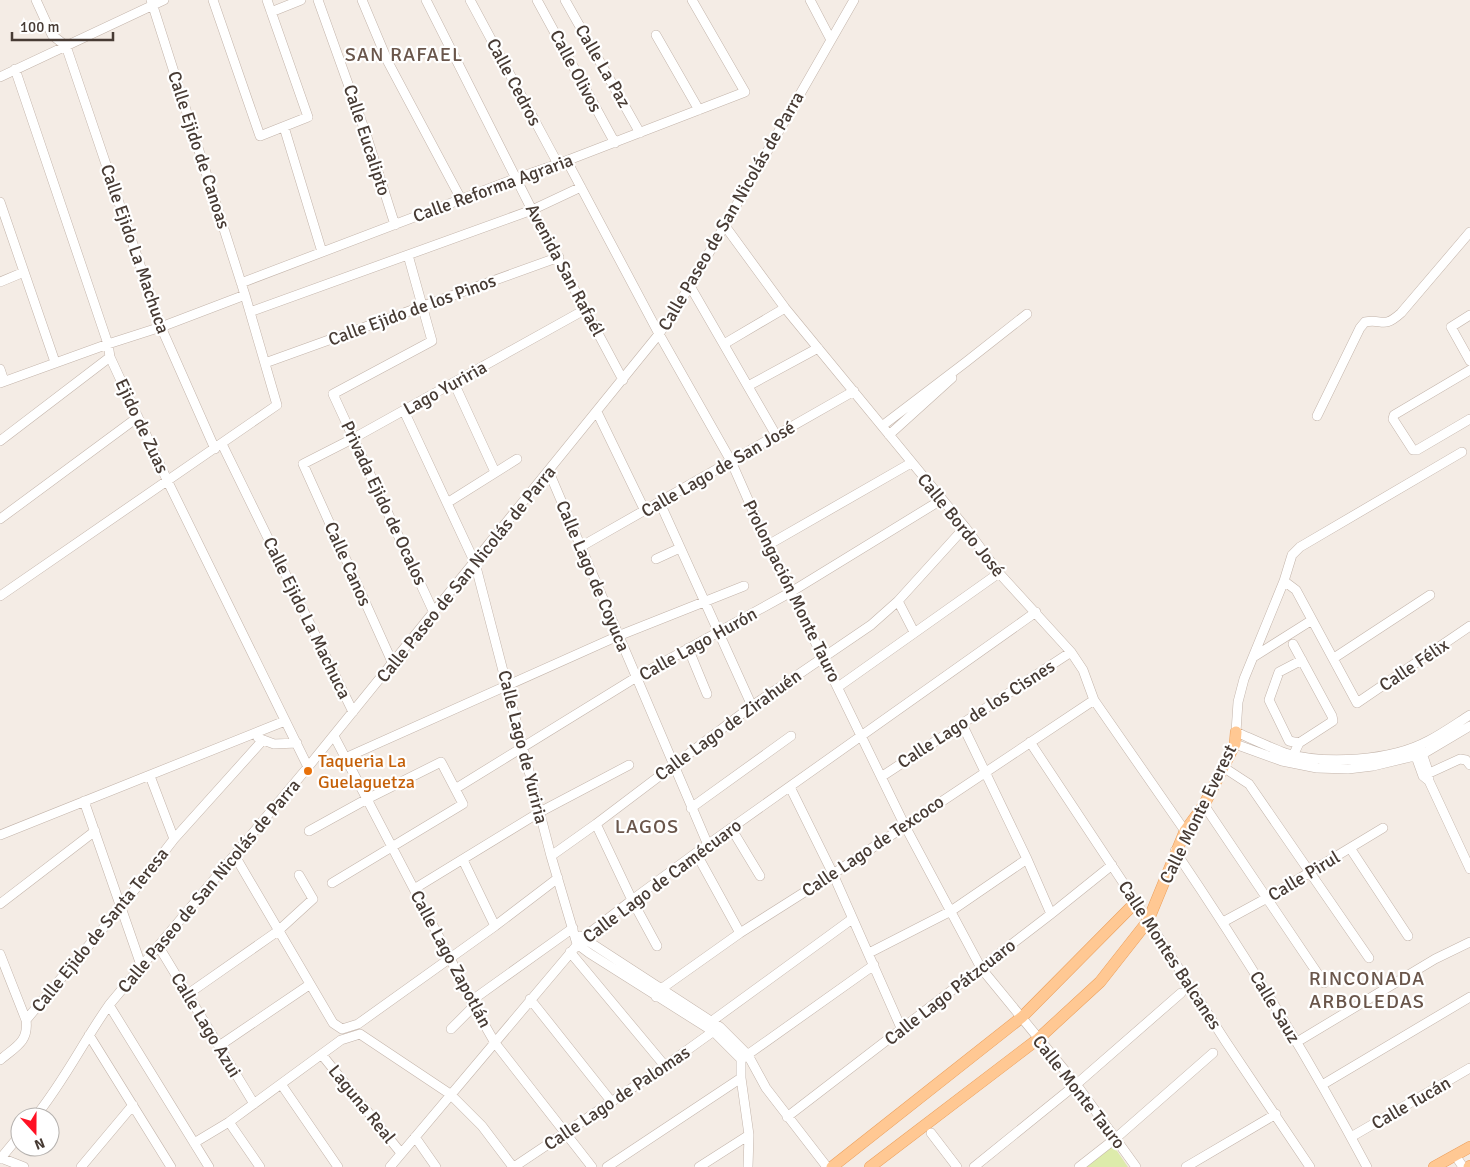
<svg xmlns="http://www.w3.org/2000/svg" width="1470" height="1167" viewBox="0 0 1470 1167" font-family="Signika,sans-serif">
	<rect width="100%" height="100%" fill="#f4ece5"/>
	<path fill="#ddebab" d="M1113,1145l15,22h-44z"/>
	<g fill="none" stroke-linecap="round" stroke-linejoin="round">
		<g stroke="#c3b4aa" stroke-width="10">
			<path id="minor" d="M36,0l16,35 14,11 95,281 54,122
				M213,0l47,136 48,-19 -41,-117
				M318,0l48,134 29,91
				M362,0l26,62 73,137
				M426,0l106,210 91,170
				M470,0l88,164
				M537,0l78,143
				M565,0l75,133
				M810,0l21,40
				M271,12l30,-12
				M656,35l43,75
				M15,69l93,275 2,13 58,125 140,285
				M0,77l164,-77
				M284,127l38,125
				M567,161l92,173 72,127 37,84 137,281 76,142 95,116 60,83
				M0,202l55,160
				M725,226l60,82 180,219 34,46 72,79 12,18 11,30 91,131
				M408,255l24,86 -99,53 101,219
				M0,282l24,-10
				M241,283l276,-105 41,-14 187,-72 -53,-92
				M690,286l86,149
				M250,312l282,-102 49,-23
				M1470,315l-19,12 19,34
				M724,344l61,-36
				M265,363l294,-106
				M0,369l4,12
				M1470,370l-76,45 -1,4 20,31h4l53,-31
				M0,383l108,-39 53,-17 84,-32
				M454,383l41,89
				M748,386l70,-38
				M404,411l71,152 76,293 26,88 12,9 125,79 27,27
				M597,412l48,99
				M1317,416l43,-88 5,-6c18,-4 17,8 36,-9l69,-81
				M882,426l84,-64 61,-48
				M889,435l63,-57
				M0,441l110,-84
				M222,444l131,268
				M1462,452l-162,95 -8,8 -8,26 -40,98 -6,23 -2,30c16,7 33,15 49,21 40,12 106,8 143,-12 14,-7 28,-17 42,-26
				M549,472l159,373
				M447,503l70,-44
				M660,503l92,203
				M0,519l138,-102
				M768,545l143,-82
				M582,546l272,-155
				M656,559l24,-11
				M1284,581l12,9 61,113 113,-77
				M0,596l277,-191 -32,-110 -94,-295
				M898,601l16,31
				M688,648l19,46
				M1255,656l57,-36
				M1334,658l96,-63
				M393,664l-90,-200 51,-26 232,-129
				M838,687l161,-114
				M962,724l65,135 24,55
				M334,736l116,222 21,43 24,42 97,124
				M258,738l16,6 23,-1
				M1030,742l106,160 90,140 84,125
				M1299,743l-10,-2 -20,-41 10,-28 23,-12
				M1235,744l47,17 35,7 31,1 25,-3 50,-12 47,-28
				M1421,750l8,24v4
				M1414,751l9,25 6,5 41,88
				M345,758l273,-122 126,-50
				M1292,758l7,-15 34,-22 -1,-5 -39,-72
				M1223,767l26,17 120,174
				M150,776l24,63
				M1423,776l37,-17 6,1 4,5
				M881,777l190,-125
				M790,787l43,87 69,156
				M455,789l180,-111 156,-86 150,-92
				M84,801l58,167
				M1204,805l120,178
				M691,808l100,-72
				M596,824l36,76 25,46
				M731,828l29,48
				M309,831l58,-32 74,-37 22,42 -131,79
				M0,835l285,-114
				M1350,848l58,88
				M1175,851c69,102 134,207 192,316
				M696,853l44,80
				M235,856l98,167 9,6
				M551,856l45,-32 156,-118 119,-81 27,-24 67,-74
				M463,860l32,66
				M414,889l126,-77 89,-47
				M0,904l95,-73
				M1223,922l44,-24 116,-70
				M580,936l140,91 28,28 18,33 61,79
				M159,947l95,157
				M570,952l95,114
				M869,953l82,-42 76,-52
				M0,954l26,66c3,22 -11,27 -26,40
				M188,994l90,-63 35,-32 -14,-24
				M656,997l5,-8 79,-56 93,-59 261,-174
				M530,999l81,102
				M471,1001l102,-73
				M109,1005l100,162
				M26,1020l96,-114 52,-67 89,-99
				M712,1021l140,-102
				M342,1029l16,-5 137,-98 63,-48
				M451,1029l23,-23
				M360,1034l90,60 32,32 31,41
				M89,1035l82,132
				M1297,1042l138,-83 35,-17
				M219,1046l90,-61
				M322,1055l79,98
				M743,1058l131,-93
				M741,1059v19l8,57 -1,32
				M281,1084l57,83
				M1322,1085l148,-88
				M35,1117c28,-34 48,-75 74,-112l199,-238 351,-433 31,-48 164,-286
				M787,1117l264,-203 61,-49
				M229,1122l31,45
				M931,1133l26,34
				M415,1137l21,30
				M1351,1137l119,-69
				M194,1143l35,-21 112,-82 19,-6
				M1455,1155l8,12
				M1,1158l23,9
				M0,1159l20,-24
				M81,1167l52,-62
				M390,1167l193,-229 49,-38 64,-47 340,-241
				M514,1167l151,-101 53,-38
				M607,1167l134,-89
				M699,1167l50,-32
				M974,1167l105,-85 102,-89
				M1079,1167l37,-29 97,-85
				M1186,1167l90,-53"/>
		</g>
		<g stroke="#ec9f5b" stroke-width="12">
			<path id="major" d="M832,1167l190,-150 114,-115
				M870,1167l168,-128 62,-57 48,-61 37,-90 19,-26 31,-61 1,-12
				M1434,1167l36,-20
				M1469,1167l1,-1"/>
		</g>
		<use href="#minor" stroke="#fff" stroke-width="9"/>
		<use href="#major" stroke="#ffc893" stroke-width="11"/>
	</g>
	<circle fill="#e8710a" stroke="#fff" stroke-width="2" cx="308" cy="771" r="5"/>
	<g text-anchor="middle" stroke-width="4.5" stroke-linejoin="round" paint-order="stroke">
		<g font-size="18" fill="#473b34" stroke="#fff">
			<text transform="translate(603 66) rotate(60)" y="6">Calle La Paz</text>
			<text transform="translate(576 71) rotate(62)" y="6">Calle Olivos</text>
			<text transform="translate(514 82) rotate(62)" y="6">Calle Cedros</text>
			<text transform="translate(367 140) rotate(72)" y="6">Calle Eucalipto</text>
			<text transform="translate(199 150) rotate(72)" y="6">Calle Ejido de Canoas</text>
			<text transform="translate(493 188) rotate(-20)" y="6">Calle Reforma Agraria</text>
			<text transform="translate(731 211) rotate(-60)" y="6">Calle Paseo de San Nicolás de Parra</text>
			<text transform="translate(135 249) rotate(71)" y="6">Calle Ejido La Machuca</text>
			<text transform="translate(565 270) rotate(62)" y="6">Avenida San Rafaél</text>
			<text transform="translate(412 310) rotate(-20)" y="6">Calle Ejido de los Pinos</text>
			<text transform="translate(445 388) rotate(-29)" y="6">Lago Yuriria</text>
			<text transform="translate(142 426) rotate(65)" y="6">Ejido de Zuas</text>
			<text transform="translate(718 469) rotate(-30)" y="6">Calle Lago de San José</text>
			<text transform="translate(384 503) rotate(65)" y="6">Privada Ejido de Ocalos</text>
			<text transform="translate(961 525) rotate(51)" y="6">Calle Bordo José</text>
			<text transform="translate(348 564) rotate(66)" y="6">Calle Canos</text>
			<text transform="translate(466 574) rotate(-51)" y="6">Calle Paseo de San Nicolás de Parra</text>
			<text transform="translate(593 576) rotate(67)" y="6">Calle Lago de Coyuca</text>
			<text transform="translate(792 591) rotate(64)" y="6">Prolongación Monte Tauro</text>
			<text transform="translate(307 618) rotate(64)" y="6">Calle Ejido La Machuca</text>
			<text transform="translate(698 644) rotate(-29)" y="6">Calle Lago Hurón</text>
			<text transform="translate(1414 665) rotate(-34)" y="6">Calle Félix</text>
			<text transform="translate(976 714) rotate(-33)" y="6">Calle Lago de los Cisnes</text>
			<text transform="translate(728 725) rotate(-36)" y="6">Calle Lago de Zirahuén</text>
			<text transform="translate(523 747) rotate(76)" y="6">Calle Lago de Yuriria</text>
			<text transform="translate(1198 814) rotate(-64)" y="6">Calle Monte Everest</text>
			<text transform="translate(873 846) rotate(-34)" y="6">Calle Lago de Texcoco</text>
			<text transform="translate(1304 876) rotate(-31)" y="6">Calle Pirul</text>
			<text transform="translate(662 881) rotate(-37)" y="6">Calle Lago de Camécuaro</text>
			<text transform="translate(209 886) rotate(-50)" y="6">Calle Paseo de San Nicolás de Parra</text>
			<text transform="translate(100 930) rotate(-51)" y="6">Calle Ejido de Santa Teresa</text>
			<text transform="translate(1170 955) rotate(57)" y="6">Calle Montes Balcanes</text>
			<text transform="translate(451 959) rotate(62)" y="6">Calle Lago Zapotlán</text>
			<text transform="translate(950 992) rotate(-38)" y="6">Calle Lago Pátzcuaro</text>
			<text transform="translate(1275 1007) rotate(59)" y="6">Calle Sauz</text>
			<text transform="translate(206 1025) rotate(59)" y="6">Calle Lago Azui</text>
			<text transform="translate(1079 1092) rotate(52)" y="6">Calle Monte Tauro</text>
			<text transform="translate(617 1098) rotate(-34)" y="6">Calle Lago de Palomas</text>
			<text transform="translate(1411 1103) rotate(-30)" y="6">Calle Tucán</text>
			<text transform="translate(362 1104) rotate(51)" y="6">Laguna Real</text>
		</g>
		<g font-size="18" fill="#c56008" stroke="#fff" text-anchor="start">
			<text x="318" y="767">Taqueria La<tspan x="318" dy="21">Guelaguetza</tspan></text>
		</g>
		<g font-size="20" letter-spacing="1" fill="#6a564b" stroke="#fff">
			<text x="404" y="61">SAN RAFAEL</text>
			<text x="647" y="833">LAGOS</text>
			<text x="1367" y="985">RINCONADA<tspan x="1367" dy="23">ARBOLEDAS</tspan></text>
		</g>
	</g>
	<g transform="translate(35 1132) rotate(159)"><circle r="24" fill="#ffffff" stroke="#b5b1ae"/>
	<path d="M0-4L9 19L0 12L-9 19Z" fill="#ff1124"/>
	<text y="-8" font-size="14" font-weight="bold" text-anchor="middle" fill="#473b34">N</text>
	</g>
	<path d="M12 32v8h101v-8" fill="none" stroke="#473b34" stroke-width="2.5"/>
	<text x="20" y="32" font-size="15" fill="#473b34" stroke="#ffffff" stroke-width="4" paint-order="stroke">100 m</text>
</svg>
